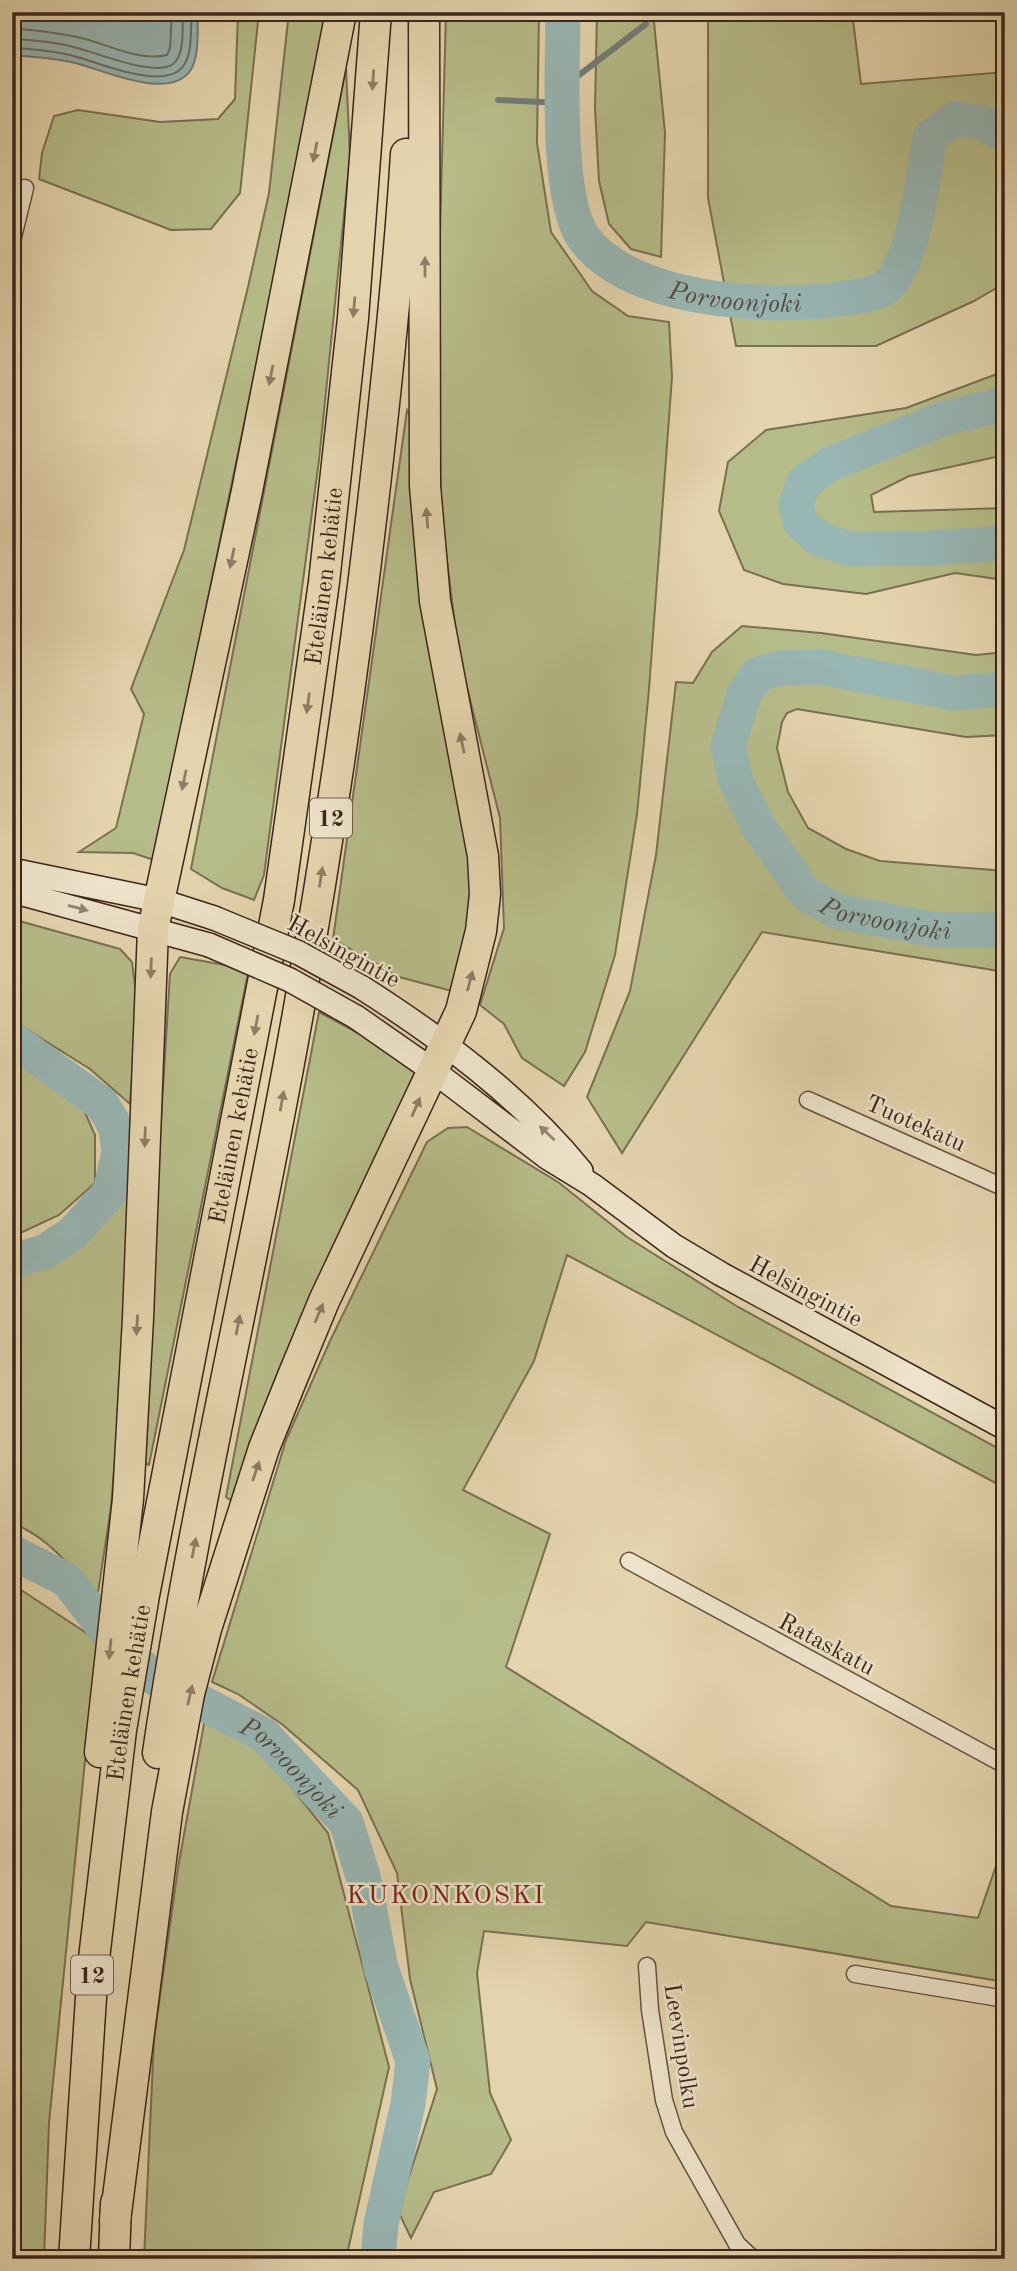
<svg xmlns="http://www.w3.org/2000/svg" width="1017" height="2271" viewBox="0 0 1017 2271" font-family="'Old Standard TT',serif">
	<rect width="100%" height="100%" fill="#e4d4ae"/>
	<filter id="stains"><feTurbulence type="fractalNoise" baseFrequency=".00286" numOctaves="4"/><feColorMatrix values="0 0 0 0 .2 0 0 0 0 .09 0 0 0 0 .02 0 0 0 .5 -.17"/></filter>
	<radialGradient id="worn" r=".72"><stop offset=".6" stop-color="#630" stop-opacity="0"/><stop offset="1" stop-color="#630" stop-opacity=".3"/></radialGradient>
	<path fill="#b6bc89" stroke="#797052" stroke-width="2" d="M238,12h21l-19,181 -29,36 -40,1 -132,-51 3,-26 12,-37 24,-6 82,12 58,-3 17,-20z
		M289,12h40l-175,848 -21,-7 -54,-1 37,-24 28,-114 -13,-25 53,-139 64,-263 21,-94z
		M446,12h93l-2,131 14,89 41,59 36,25 41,6 3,55 -23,312 -12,125 -22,141 -30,97 -21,34 -42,-28 -18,-34 -24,-19 24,-77 -4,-110 -41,-162 -18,-143 -3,-205z
		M597,12h56l12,121 -4,124 -30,-8 -22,-25 -10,-43 -4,-73z
		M706,12h146l9,72 144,-12v211l-31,18 -98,45h-140l-28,-148v-176z
		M346,68l4,88 -31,304 -55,415 -10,25 -32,-12 -31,-19z
		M1005,371v84l-96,21 -38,19 3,17 131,-4v72l-50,-7 -89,21 -83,-10 -39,-14 -25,-59 9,-49 38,-32 140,-22z
		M407,410l4,7 64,480 -23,94 -53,-14 -66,-38z
		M742,626l79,7 155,22 29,-3v83l-39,2 -169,-28 -10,4 -5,9 -5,26 11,44 20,36 38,21 34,12 125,10v101l-243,-40 -140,221 -35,-56 43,-106 26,-136 20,-173 17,1 19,-31z
		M12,919l108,30 12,13 5,38 -7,104 -40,-35 -69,-43 -9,-2z
		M180,957l45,8 23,8 -99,492 -9,-3 30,-488z
		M319,1012l50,27 50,36 -187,426 -6,-4z
		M12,1057l17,2 50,40 16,36v48l-36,32 -47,22z
		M467,1127l91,55 69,55 111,70 267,145v36l-438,-233 -33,106 -71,129 87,44 -44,133 385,239 87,12 25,-72 2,1v135l-359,-60 -19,24 -143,-15 -7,42 13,120 21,47 -20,34 -57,18 -23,46 -13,-27 39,-122 -27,-110 -13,-106 -39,-83 -75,-65 -45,-31 -26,-12 74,-242 44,-99 97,-199 21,-14z
		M128,1173l-5,188 -12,146 -14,92c-24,-30 -48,-62 -85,-76v-249l61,-27 44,-38z
		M12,1584l85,56 -48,483 -5,136h-32z
		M205,1718l57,33 66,82 61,234 -43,192h-202l10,-220 24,-171z"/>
	<path fill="#98b6b4" stroke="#737c76" stroke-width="2" d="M12,12h186c-1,18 2,44 -8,59 -23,31 -90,-3 -119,-9 -19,-4 -39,-5 -59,-7z"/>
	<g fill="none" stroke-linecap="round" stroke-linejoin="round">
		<path stroke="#6a6e67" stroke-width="2" d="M12,29c21,0 44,4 65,8 30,6 59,25 90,18l3,-7 2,-36
			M12,39c21,1 45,3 65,9 19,4 86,33 99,13 9,-12 6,-35 7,-49
			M12,48c21,1 45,3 65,9 23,6 90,35 107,8 9,-14 6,-36 8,-53"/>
		<path stroke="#737c76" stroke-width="6" d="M562,88l84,-64
			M498,100l65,3"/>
		<g stroke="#98b6b4" stroke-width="35">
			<path id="s1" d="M563,12c0,53 -8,183 20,225 47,65 185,72 257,62 13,-2 36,-4 46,-12 29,-24 37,-112 44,-150l25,-19 26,4 24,13"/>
			<path d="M1005,404l-60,14 -115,46 -26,18 -8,22 4,18 19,17 31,10 82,-1 73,-5"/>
			<path id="s2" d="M1005,689l-51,4 -133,-26 -42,1 -22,7 -13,19 -16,52 8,36 23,45 46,66 31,18 101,19h68"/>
			<path d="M12,1039l90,65 14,24 3,25 -9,39 -38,42 -28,18 -32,9"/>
			<path id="s3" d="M12,1552l55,28 55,71 36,29 106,55 82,87 17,54 18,92 32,93 -5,43 -27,120 -3,35"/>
		</g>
		<g stroke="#66513f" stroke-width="19">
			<path id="street" d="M12,241l13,-53
				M808,1100l197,88
				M629,1561l376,204
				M647,1966l3,44 14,90 10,32 63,112 16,15
				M855,1974l150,25"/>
		</g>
		<g stroke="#3c251a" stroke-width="26">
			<path id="secondary" d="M12,870l146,30 56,18
				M12,891l197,54
				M361,987c80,51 160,110 220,184
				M356,1017l76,53 116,88 44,27 82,61 47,28 284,154"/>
		</g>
		<g stroke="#3c251a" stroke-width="33">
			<g id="highway">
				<path d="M100,1752l28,-253 10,-181 15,-389 94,-438 94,-479"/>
				<path d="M158,1753c31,-212 80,-421 120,-632 40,-207 72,-417 96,-627 13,-113 25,-227 32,-340"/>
				<path d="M115,2221l52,-409 22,-118 17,-65 58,-181 29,-72 31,-75 137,-290 20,-80 4,-37 -2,-38 -48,-255 -10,-115 -1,-474"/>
				<path id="s4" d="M74,2259l19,-292 28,-237 23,-135 135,-695 45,-318 29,-264 23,-306"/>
				<path d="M114,2259l2,-56"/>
			</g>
		</g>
		<use href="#street" stroke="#ede3ca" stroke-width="16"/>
		<use href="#secondary" stroke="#ede3ca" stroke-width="23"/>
		<use href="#highway" stroke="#e4d4ae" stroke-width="30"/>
		<g stroke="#3c251a" stroke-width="26" stroke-linecap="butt">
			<path id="secondary-bridge" d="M214,918l85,35 62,34
				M209,945l81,35 66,37"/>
		</g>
		<use href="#secondary-bridge" stroke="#ede3ca" stroke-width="23"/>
	</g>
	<defs><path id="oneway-solid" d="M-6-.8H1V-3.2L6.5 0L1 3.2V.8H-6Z" transform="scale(1.75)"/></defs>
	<g fill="#907c64">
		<use href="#oneway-solid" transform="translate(373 80) rotate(94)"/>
		<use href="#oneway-solid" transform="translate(315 152) rotate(101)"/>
		<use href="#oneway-solid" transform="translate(425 267) rotate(-90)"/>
		<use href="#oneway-solid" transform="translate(354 307) rotate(95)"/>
		<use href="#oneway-solid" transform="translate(271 375) rotate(101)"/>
		<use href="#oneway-solid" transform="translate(427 518) rotate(-94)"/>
		<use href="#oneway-solid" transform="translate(232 558) rotate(102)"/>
		<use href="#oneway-solid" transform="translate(308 703) rotate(98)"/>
		<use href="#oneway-solid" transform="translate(462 743) rotate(-102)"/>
		<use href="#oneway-solid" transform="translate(184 780) rotate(102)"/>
		<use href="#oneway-solid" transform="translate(321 877) rotate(-81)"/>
		<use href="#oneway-solid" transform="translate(151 968) rotate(92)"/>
		<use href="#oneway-solid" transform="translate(470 981) rotate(-75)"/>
		<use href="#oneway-solid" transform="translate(256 1025) rotate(101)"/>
		<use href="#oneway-solid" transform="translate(282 1101) rotate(-80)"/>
		<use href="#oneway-solid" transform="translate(416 1107) rotate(-66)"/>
		<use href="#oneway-solid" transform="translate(145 1137) rotate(92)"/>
		<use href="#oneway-solid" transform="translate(319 1313) rotate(-67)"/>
		<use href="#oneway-solid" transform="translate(137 1325) rotate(93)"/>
		<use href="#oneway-solid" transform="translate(238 1325) rotate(-79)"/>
		<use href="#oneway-solid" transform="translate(256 1471) rotate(-71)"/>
		<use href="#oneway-solid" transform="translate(194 1548) rotate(-79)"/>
		<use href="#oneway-solid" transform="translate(110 1649) rotate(96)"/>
		<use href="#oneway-solid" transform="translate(190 1695) rotate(-77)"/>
	</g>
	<g fill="#948472">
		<use href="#oneway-solid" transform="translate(78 908) rotate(15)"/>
		<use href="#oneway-solid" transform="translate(547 1133) rotate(-137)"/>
	</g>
	<g text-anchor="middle" stroke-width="5" stroke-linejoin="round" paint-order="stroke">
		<g fill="#ede3ca" stroke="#715e4f" stroke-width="2">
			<rect x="310" y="798.5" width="42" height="39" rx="5"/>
			<rect x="71" y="1955.5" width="42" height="39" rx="5"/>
		</g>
		<g font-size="23" font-weight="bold" fill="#3c251a">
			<text x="331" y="826">12</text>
			<text x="92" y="1983">12</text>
		</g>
		<g font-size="24" fill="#3c251a" stroke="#ede3ca">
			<text dy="8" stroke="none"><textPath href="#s4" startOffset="1703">Eteläinen kehätie</textPath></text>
			<text transform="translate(344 951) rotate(29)" y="8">Helsingintie</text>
			<text transform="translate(916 1123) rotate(24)" y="8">Tuotekatu</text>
			<text dy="8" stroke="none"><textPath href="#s4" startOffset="1136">Eteläinen kehätie</textPath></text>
			<text transform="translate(806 1291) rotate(28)" y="8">Helsingintie</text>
			<text transform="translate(827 1644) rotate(28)" y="8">Rataskatu</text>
			<text dy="8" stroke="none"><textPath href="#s4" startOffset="569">Eteläinen kehätie</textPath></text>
			<text transform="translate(682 2046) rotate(81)" y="8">Leevinpolku</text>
		</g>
		<g font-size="26" font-style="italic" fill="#534940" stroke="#ede3ca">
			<text dy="9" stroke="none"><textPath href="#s1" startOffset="397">Porvoonjoki</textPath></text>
			<text dy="9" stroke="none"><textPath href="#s2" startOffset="583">Porvoonjoki</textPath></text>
			<text dy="9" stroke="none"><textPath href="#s3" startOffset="359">Porvoonjoki</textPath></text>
		</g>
		<g font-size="26" letter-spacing="2" fill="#7a1f14" stroke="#ede3ca">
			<text x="446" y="1903">KUKONKOSKI</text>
		</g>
	</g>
	<rect width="1017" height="2271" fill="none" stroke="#e4d4ae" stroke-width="42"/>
	<rect x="14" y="14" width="989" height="2243" fill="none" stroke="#3c251a" stroke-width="3.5"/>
	<rect x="21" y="21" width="975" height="2229" fill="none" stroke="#3c251a" stroke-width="2"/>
	<rect width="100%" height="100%" filter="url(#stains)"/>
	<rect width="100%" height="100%" fill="url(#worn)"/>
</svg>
